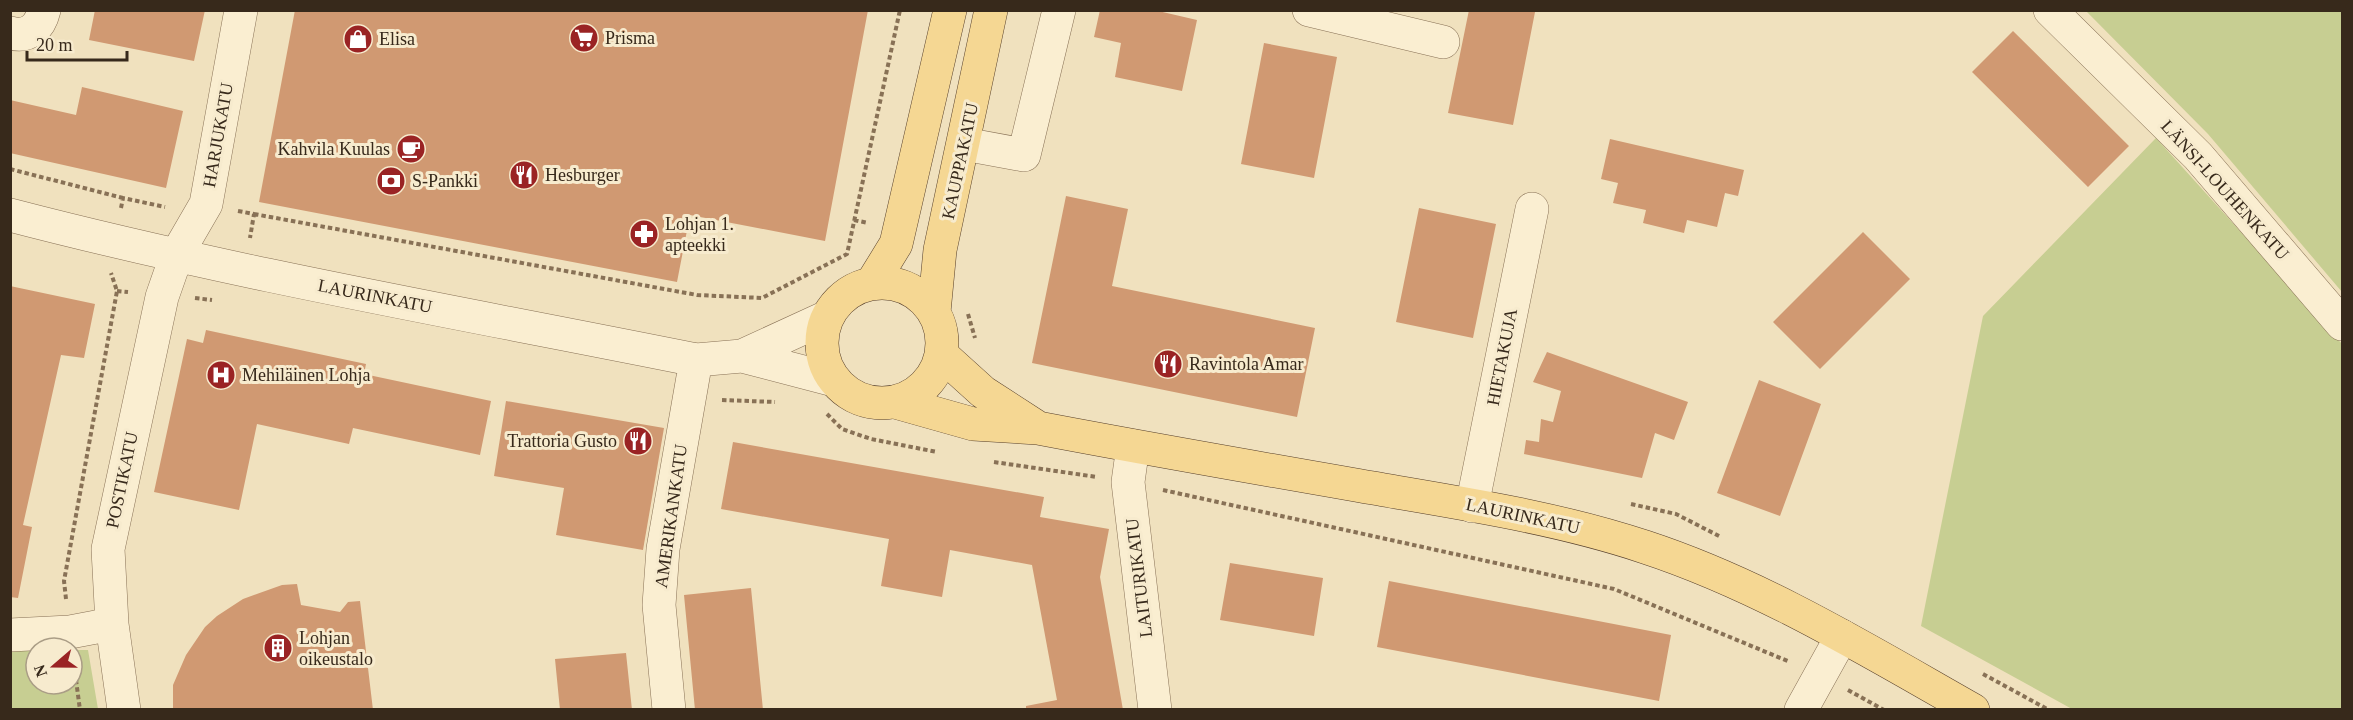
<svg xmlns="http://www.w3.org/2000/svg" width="2353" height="720" viewBox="0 0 2353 720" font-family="'Times New Roman',serif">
	<rect width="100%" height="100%" fill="#f0e1be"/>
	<path fill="#c7ce92" d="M2086,11h256v281l-134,-158z
		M2156,138l186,206v365h-270l-151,-83 62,-310z
		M10,650h26v34h36v-34h16l10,59h-87z"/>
	<path fill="#d09972" d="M95,10h110l-11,51 -105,-21z
		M295,10h573l-43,231 -135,-26 -13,67 -418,-80z
		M1100,10h54l43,10 -15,71 -67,-14 6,-34 -27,-6z
		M1469,10l66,2 -22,113 -65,-12z
		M2013,31l116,115 -41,41 -116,-115z
		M1264,43l73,14 -23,121 -73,-14z
		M82,87l101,24 -17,77 -156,-35v-53l66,15z
		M1610,139l134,31 -6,26 -13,-3 -8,34 -30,-7 -3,13 -41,-10 3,-13 -33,-7 5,-20 -17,-4z
		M1066,196l62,13 -16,77 203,42 -18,89 -265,-54z
		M1419,208l77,16 -23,114 -77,-16z
		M1863,232l47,47 -90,90 -47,-47z
		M10,286l85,18 -11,54 -23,-3 -38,170 9,2 -14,71 -8,-1z
		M206,330l160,34 -2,10 127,27 -11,54 -127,-27 -4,16 -92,-20 -18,86 -85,-18 33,-153 16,4z
		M1547,352l141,50 -14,38 -19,-7 -13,45 -118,-24 2,-14 13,2 2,-23 12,3 8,-31 -28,-9z
		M1759,380l62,24 -41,112 -63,-23z
		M506,401l158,27 -21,122 -87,-15 8,-47 -70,-12z
		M733,442l311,55 -4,20 69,12 -9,48 23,133h-97v-4l31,-6 -25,-135 -82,-15 -8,47 -61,-11 8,-47 -168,-30z
		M1230,563l93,15 -9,58 -94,-16z
		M1389,581l282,54 -12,66 -282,-54z
		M297,584l4,21 39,7 8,-10 12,-1 13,109h-200v-25l13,-30 19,-28 12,-11 26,-17 39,-14z
		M751,588l12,122h-68l-11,-115z
		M626,653l6,57h-72l-5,-51z"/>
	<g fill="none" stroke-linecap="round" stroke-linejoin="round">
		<g stroke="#887156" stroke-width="34">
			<path id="minor" d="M1309,10l134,32
				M2050,10l148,146 144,168
				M10,33c19,5 30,-6 34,-23
				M964,144l60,11 35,-145
				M10,215c226,59 457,99 686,145l46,-4 85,-39
				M742,356l92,24
				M1133,446l-5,36 27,228
				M1472,506l60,-297
				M10,635l60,-3 42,-8
				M124,710l-12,-86 -4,-75 54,-252 15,-43 29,-50 35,-194
				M669,710l-10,-105 4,-56 33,-189
				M1801,710l41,-74"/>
		</g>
		<g stroke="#563f2b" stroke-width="34">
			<path id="major" d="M872,283l24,-39 54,-234
				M822 343a60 60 0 1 1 120 0a60 60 0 1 1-120 0Z
				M934,312l6,-62 51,-240
				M941,354l42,38 54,35
				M895,402l78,22 65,4c115,22 231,42 346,62 88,15 177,29 261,57 116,38 222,103 328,163"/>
		</g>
		<path stroke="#887156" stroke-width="4" stroke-dasharray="4.5 3" stroke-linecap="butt" d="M10,169l113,29
			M121,208l2,-10 42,9
			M238,211l16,3 -4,24
			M254,214l443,81 65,3 85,-44 53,-244
			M854,220l14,3
			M117,291l11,1
			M195,298l17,2
			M968,314l7,24
			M722,400l53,2
			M827,414l15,15 29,10 66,13
			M994,462l103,15
			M1163,490l451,99 176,73
			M1631,504l45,10 43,22
			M66,599l-2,-18 53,-290 -6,-18
			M74,665l6,45
			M1983,674l66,36
			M1848,690l36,20"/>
		<use href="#minor" stroke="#faeed1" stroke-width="33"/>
		<use href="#major" stroke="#f5d793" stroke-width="33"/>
	</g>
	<defs>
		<g id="supermarket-disc" transform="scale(1.5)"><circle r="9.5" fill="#9a2324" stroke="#f7ebce"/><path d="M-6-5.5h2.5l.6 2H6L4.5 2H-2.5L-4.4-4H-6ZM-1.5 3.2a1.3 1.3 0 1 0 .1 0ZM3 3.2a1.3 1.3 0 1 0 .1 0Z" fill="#fff"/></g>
		<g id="shop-disc" transform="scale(1.5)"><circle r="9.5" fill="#9a2324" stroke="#f7ebce"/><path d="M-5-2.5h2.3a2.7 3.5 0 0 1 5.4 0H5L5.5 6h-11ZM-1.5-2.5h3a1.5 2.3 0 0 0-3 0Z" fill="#fff"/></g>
		<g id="cafe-disc" transform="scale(1.5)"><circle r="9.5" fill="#9a2324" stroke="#f7ebce"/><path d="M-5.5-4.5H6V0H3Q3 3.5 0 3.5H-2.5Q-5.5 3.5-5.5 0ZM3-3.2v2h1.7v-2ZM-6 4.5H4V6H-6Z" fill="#fff"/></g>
		<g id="restaurant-disc" transform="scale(1.5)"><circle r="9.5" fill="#9a2324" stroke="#f7ebce"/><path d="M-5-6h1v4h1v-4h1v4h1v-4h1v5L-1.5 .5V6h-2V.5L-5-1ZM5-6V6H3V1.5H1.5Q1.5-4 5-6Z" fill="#fff"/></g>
		<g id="bank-disc" transform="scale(1.5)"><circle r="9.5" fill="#9a2324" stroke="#f7ebce"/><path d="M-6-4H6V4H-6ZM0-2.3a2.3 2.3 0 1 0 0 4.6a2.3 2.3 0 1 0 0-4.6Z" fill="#fff"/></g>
		<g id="pharmacy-disc" transform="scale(1.5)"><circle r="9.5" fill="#9a2324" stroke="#f7ebce"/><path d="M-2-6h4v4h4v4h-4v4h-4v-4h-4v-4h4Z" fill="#fff"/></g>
		<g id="hospital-disc" transform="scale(1.5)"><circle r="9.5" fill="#9a2324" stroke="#f7ebce"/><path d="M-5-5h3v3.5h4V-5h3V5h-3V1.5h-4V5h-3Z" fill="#fff"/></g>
		<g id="building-disc" transform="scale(1.5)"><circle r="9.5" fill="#9a2324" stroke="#f7ebce"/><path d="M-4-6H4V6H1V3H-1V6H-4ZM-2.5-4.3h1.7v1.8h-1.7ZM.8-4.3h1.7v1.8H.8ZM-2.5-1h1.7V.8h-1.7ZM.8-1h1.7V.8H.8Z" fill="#fff"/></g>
	</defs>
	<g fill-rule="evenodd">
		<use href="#supermarket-disc" x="584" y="38"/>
		<use href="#shop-disc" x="358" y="39"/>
		<use href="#cafe-disc" x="411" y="149"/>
		<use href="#restaurant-disc" x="524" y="175"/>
		<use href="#bank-disc" x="391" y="181"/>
		<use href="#pharmacy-disc" x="644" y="234"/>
		<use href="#restaurant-disc" x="1168" y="364"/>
		<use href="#hospital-disc" x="221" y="375"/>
		<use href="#restaurant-disc" x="638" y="441"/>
		<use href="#building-disc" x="278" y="648"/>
	</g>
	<g text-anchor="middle" stroke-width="6" stroke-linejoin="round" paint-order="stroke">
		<g font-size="18" fill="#37291b" stroke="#f7ebce" text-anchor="start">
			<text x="605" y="44">Prisma</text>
			<text x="379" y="45">Elisa</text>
			<text x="390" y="155" text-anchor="end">Kahvila Kuulas</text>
			<text x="545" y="181">Hesburger</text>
			<text x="412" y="187">S-Pankki</text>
			<text x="665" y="230">Lohjan 1.<tspan x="665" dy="21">apteekki</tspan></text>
			<text x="1189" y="370">Ravintola Amar</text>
			<text x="242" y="381">Mehiläinen Lohja</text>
			<text x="617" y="447" text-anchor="end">Trattoria Gusto</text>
			<text x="299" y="644">Lohjan<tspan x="299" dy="21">oikeustalo</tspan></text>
		</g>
		<g font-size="18" fill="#37291b" stroke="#f7ebce">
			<text transform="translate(218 135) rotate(-80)" y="6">HARJUKATU</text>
			<text transform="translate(960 161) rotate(-78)" y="6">KAUPPAKATU</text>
			<text transform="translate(2225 190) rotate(48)" y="6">LÄNSI-LOUHENKATU</text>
			<text transform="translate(375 296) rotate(11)" y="6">LAURINKATU</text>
			<text transform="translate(1502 357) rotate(-79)" y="6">HIETAKUJA</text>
			<text transform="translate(122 480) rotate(-78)" y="6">POSTIKATU</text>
			<text transform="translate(671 516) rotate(-82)" y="6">AMERIKANKATU</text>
			<text transform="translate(1523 516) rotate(12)" y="6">LAURINKATU</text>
			<text transform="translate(1139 578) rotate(-97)" y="6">LAITURIKATU</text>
		</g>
	</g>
	<rect width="2353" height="720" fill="none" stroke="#37291b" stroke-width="24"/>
	<g transform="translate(54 666) rotate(250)"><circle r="28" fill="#f7ebce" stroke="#aa9d86" stroke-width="1.5"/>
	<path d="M0-4.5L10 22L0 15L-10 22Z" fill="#9a2324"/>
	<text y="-9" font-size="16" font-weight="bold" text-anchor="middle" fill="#37291b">N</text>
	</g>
	<path d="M27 51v9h100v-9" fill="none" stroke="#37291b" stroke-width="3"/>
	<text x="36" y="51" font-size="18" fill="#37291b" stroke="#f7ebce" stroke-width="4.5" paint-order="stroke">20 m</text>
</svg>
